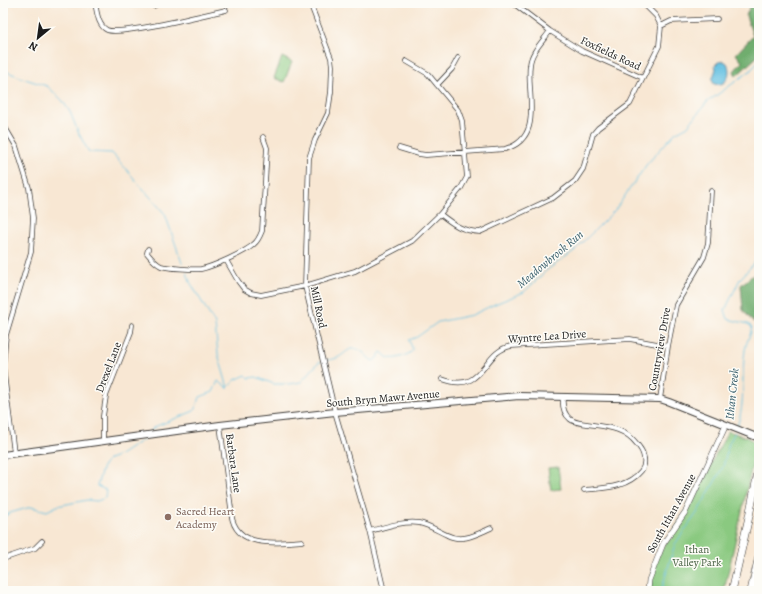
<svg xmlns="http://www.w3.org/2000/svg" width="762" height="594" viewBox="0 0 762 594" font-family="Alegreya,serif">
	<rect width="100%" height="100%" fill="#fdfcf7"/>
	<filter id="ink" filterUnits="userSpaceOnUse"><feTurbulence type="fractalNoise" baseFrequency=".025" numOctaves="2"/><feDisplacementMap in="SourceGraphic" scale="8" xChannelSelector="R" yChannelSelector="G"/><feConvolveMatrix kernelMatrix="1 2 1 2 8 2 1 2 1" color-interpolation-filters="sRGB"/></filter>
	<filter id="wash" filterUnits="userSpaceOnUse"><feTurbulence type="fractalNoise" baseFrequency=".012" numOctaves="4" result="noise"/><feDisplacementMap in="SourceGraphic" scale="16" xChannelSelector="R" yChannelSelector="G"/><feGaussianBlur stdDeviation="0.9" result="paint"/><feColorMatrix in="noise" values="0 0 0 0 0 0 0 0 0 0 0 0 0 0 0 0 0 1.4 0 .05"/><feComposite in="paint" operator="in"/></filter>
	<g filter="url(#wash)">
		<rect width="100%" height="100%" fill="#f8e7d3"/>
		<path fill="#8ac980" stroke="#53724e" d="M282,57l10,5 -8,20 -10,-4z
			M728,431l18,6 9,5v11l-31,138h-76l8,-32 30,-48z
			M558,467l3,22 -10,1 -3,-22z"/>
		<path fill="#6fad6e" stroke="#466445" d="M751,3h8v52l-23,21 -2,-5 8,-9 -6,-8 17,-18 -7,-20z
			M759,269v46l-6,7 -10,-12 -2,-25 17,-14z"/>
		<path fill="#63c0e1" stroke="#406e7e" d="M724,61l3,2c5,10 0,24 -13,21l-2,-4 4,-11 -1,-4 3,-3z"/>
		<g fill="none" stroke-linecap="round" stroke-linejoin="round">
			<path stroke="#63c0e1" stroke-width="1" d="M3,70l22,9 22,7 15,14 8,12 9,22 10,18 23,1 53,61 17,49
				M187,273l3,9 25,42 3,30 10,34
				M324,361c4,-1 10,-2 13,-3 9,-4 13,-14 24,-7 5,3 6,7 12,10l4,-3 4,-6c3,2 5,5 8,6 5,2 21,-3 24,-8l-4,-10 8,-3 21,-15 34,-7 23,-11 29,-12 23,-22 27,-19 41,-41 32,-46 28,-31 13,-7 18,-23 44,-32 9,-10
				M228,388l7,-8 11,-5 3,3 7,-1 18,7h16l11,-2 18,-20h2
				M737,427c9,-24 4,-52 8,-77 1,-9 6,-14 7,-23l-4,-3 -20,-5 -3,-9 15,-31 19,-21
				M150,432l4,-5 40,-16 6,-14 13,-5 5,-11 10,7
				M3,517l7,-4 21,-6 16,4 10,-5 30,-6 10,1 8,-3 1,-8 -9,-4 6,-20 6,-7 11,-4 24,-16
				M661,591l14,-47 22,-31 26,-46 6,-24 6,-11"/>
		</g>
	</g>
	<g filter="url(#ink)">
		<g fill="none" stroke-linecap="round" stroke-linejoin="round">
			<g stroke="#3d3a37" stroke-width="5.5">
				<path id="minor" d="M95,3c2,9 3,23 12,27 13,6 100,-16 119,-20
					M150,3l4,3 5,-3
					M310,3l21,55 1,8 -1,26 -3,21 -13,27 -6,18 -4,128 30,126 35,119 14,60
					M513,3l37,28 32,20 61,27
					M661,26l10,-5 46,-2
					M437,85l15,-16 6,-11
					M3,124l13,22 13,42 4,30 -2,34 -25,83 -3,30
					M399,148l20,6 7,1 79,-6c40,-11 21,-56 25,-84 1,-13 13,-24 20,-34
					M440,214c14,11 22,17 40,18l73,-34 22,-17 8,-12 10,-35 5,-6 32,-24 29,-58 2,-20 -5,-10 -13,-13
					M148,249l-1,4c4,5 8,10 14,13 7,2 33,4 40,3 11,-2 45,-17 53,-25 4,-3 6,-8 8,-13l5,-83 -4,-11
					M226,260l12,21 6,8 7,4 10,2 44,-9 50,-15 57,-30 28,-27 21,-26 6,-11 -5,-56 -4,-11 -30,-36 -22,-13
					M3,366l11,87
					M442,379c43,16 39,-27 69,-33l119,-7 38,7
					M563,397c-1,9 0,16 7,22 5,4 11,4 17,5 19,3 37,3 50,20 2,3 5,6 6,10 2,6 2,12 -2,17 -14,17 -37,17 -57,19
					M660,399l8,-53 8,-41 28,-48 4,-14 3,-52
					M220,425l11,83c0,41 42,35 71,33
					M103,441v-25l3,-20 25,-64 1,-7
					M370,531c15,-4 33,-10 49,-8 10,2 19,8 28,12 15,8 30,-1 44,-7
					M3,559l32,-11 7,-7"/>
			</g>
			<g stroke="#3d3a37" stroke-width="6">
				<path id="tertiary" d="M648,591l1,-11 14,-36 23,-33 40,-86"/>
			</g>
			<g stroke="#3d3a37" stroke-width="8">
				<path id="secondary" d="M3,455l217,-30 115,-13 184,-16 141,3 9,3 90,36"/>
			</g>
			<g stroke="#3d3a37" stroke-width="8">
				<path id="motorway" d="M732,591l16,-70 11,-53
					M751,591l8,-35"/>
			</g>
			<use href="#minor" stroke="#fff" stroke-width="4"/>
			<use href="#tertiary" stroke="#fff" stroke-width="5"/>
			<use href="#secondary" stroke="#fff" stroke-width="6"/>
			<use href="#motorway" stroke="#fff" stroke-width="7"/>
		</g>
	</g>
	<circle fill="#8d6e63" stroke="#fdfcf7" stroke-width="1.5" cx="168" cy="517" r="4"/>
	<g text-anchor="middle" stroke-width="3" stroke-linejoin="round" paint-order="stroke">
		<g font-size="11" fill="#1c1c1c" stroke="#fdfcf7">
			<text transform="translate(611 53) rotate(25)" y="4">Foxfields Road</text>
			<text transform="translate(319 307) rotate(78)" y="4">Mill Road</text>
			<text transform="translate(547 336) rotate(-4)" y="4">Wyntre Lea Drive</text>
			<text transform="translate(659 349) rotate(-80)" y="4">Countryview Drive</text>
			<text transform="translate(108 367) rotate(-69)" y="4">Drexel Lane</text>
			<text transform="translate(383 398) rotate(-5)" y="4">South Bryn Mawr Avenue</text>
			<text transform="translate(234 463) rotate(82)" y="4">Barbara Lane</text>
			<text transform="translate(671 513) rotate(-61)" y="4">South Ithan Avenue</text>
		</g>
		<g font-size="11" fill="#785e54" stroke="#fdfcf7" text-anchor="start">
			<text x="176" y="515">Sacred Heart<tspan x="176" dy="13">Academy</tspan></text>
		</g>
		<g font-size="11" fill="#486144" stroke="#fdfcf7">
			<text x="697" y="553">Ithan<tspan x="697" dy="13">Valley Park</tspan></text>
		</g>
		<g font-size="12" font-style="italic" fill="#385e6b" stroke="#fdfcf7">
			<text transform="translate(550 259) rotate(-40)" y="4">Meadowbrook Run</text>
			<text transform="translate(732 394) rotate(-84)" y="4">Ithan Creek</text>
		</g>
	</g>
	<rect width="762" height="594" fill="none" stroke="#fdfcf7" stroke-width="16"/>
	<g transform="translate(38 38) rotate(209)" stroke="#fdfcf7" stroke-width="3" paint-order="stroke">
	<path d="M0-3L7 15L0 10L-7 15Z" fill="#1c1c1c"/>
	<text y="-6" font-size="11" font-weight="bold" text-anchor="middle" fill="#1c1c1c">N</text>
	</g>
</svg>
